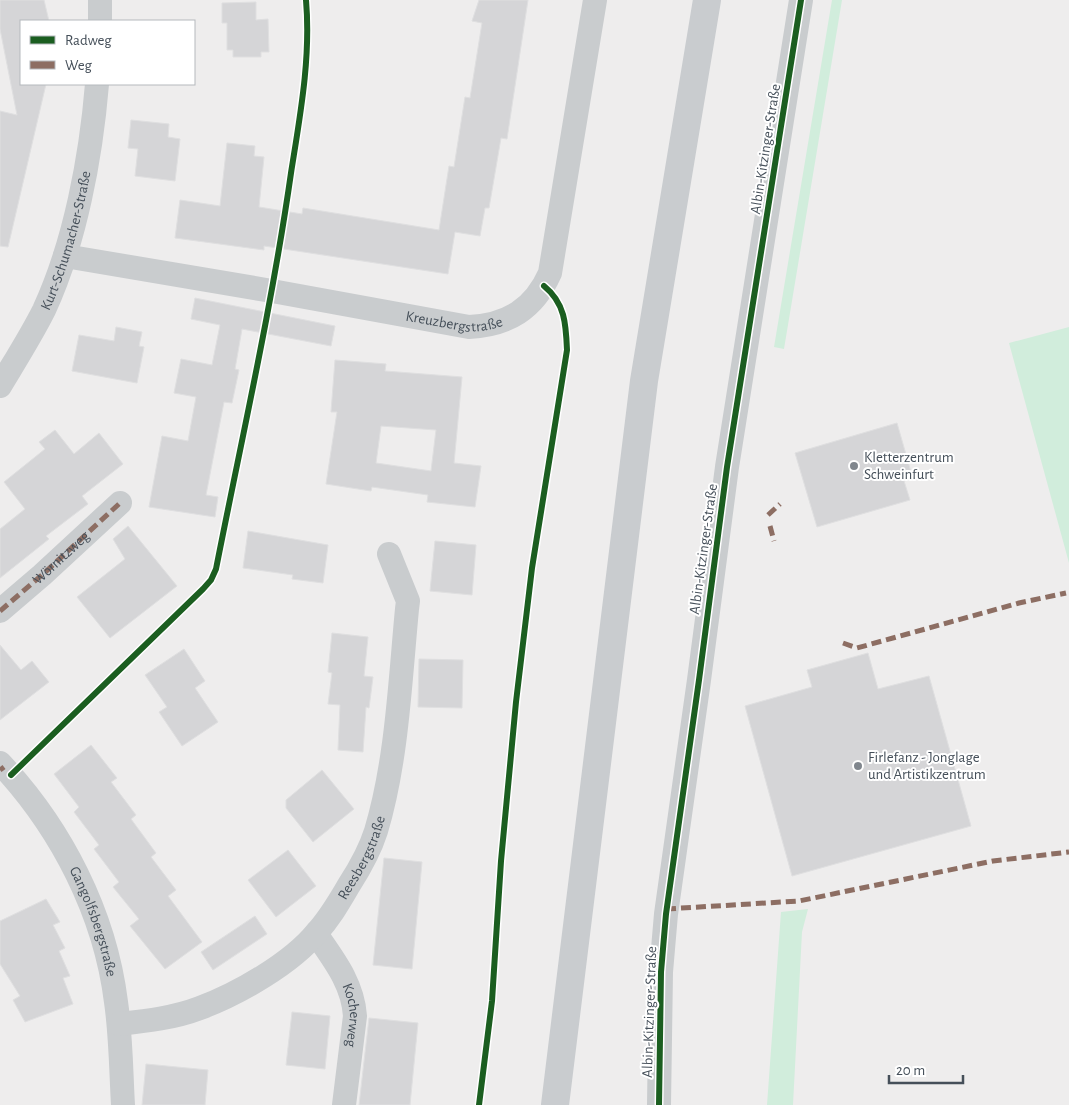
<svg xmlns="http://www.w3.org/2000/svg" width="1069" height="1105" viewBox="0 0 1069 1105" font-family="'Alegreya Sans',sans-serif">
	<rect width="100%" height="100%" fill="#eeeded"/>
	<path fill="#d1eddc" d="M832,0h10l-58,349 -10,-2z
		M1069,327v236l-60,-220z
		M808,909l-6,23 -9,173h-26l14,-193z"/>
	<path fill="#d5d5d7" stroke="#dfdfe0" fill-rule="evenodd" d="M0,0h44l5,21h-28v63h25l-38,163 -8,-1v-135l17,4 -17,-86z
		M479,0h49l-21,139 -6,-1 -12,70h-4l-5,28 -25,-4 -7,42 -184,-28v4l-89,-12 5,-38 40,6 7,-63 28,3 -1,10 10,1 -5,50 43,7 1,-6 136,22 10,-64 5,1 11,-70 5,1 12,-75 -10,-2z
		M256,2v18l12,-1 1,33h-8v5h-28v-7h-6v-27h-5v-20z
		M131,120l38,4 -1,13 12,2 -5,42 -40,-5 3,-27 -10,-1z
		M195,298l140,28 -4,20 -89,-17 -7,40 4,1 -7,33 -8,-1 -18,93 12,2 -3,20 -66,-10 13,-71 26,5 8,-44 -22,-4 7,-34 31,6 8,-40 -29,-6z
		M116,327l26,5 -3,14 5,1 -7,36 -65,-12 7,-36 35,6z
		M335,360l51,4 -1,7 77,6 -8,86 27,3 -6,41 -48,-5 1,-7 -56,-8 -1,4 -45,-7 11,-72h-6zM381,426l55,4 -5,41 -55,-8z
		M897,423l16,56 -9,2 6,19 -93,27 -22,-74z
		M55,430l19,24 25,-21 24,31 -41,32 6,8 -42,32 3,3 -49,39v-49l25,-20 -21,-27 41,-33 -6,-7z
		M128,526l49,60 -67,52 -33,-41 48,-38 -12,-20z
		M248,531l80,14 -5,38 -31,-4 1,-4 -50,-7z
		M435,541l41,4 -4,50 -42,-4z
		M332,633l36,4 -4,39 9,1 -4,31 -3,-1 -3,45 -25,-2 2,-45 -12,-1 4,-31 -4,-1z
		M0,645l21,25 11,-9 17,21 -49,38z
		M184,649l21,32 -10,7 23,34 -36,24 -23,-34 8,-5 -22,-32z
		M868,653l10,36 51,-13 42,150 -179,50 -47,-170 67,-19 -5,-17z
		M419,659l44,1 -1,48 -44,-1z
		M91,745l26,33 -6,4 25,33 -5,4 25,34 -5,4 25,33 -8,6 34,46 -37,27 -35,-43 9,-7 -26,-32 6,-5 -25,-33 5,-4 -25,-33 5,-5 -25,-33z
		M322,770l32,39 -41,33 -27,-34v-8z
		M288,850l28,36 -40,31 -28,-37z
		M384,858l38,4 -10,107 -39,-4z
		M46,899l14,23 -7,3 12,23 -6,3 11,25 -7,2 10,26 -48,18 -12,-22 7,-4 -20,-32v-43z
		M255,916l12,18 -54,36 -12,-18z
		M292,1012l38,4 -5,53 -39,-4z
		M369,1018l49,5 -8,82h-51z
		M146,1064l62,6 -3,35h-63z"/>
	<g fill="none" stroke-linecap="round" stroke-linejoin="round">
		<g stroke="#c9ccce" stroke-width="24">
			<path d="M100,0v21"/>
			<path id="s1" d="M65,256l207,35 197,36c39,-2 65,-18 81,-54l45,-273"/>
			<path id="s2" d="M0,386c15,-25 31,-50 44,-76 31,-67 47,-153 53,-226"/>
			<path id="s3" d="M0,611l42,-36 78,-72"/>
			<path id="s4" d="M0,763c61,65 105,150 116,239 5,34 5,69 7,103"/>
			<path id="s5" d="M316,934c18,26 37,50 39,82l-11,89"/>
			<path id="s6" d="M119,1024c27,-3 55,-6 81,-16 38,-14 92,-45 117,-76 13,-14 22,-30 32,-47 11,-17 21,-35 27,-54 21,-70 24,-149 31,-222l1,-8 -19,-47"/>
			<path d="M659,1105l2,-133 5,-58 33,-234 28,-213 74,-467"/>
		</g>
		<path stroke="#c9cccf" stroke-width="28" d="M555,1105l89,-724 63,-381"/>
		<path stroke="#8d6e63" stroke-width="5" stroke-dasharray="10 5" stroke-linecap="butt" d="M768,515l12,-11
			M770,526l4,15
			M0,611l42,-36 78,-72
			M843,643l14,5 162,-45 47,-10
			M0,770l4,-3
			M666,909l133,-8 194,-40 76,-9"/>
		<g stroke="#fff" stroke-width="9">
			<path id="cycleway" d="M11,775l192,-186 8,-9 5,-11c26,-132 56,-263 75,-396 9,-57 20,-115 15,-173
				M479,1105l13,-104 9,-140 15,-159 16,-134 35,-218c-1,-26 -2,-47 -23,-64
				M659,1105l2,-133 5,-58 33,-234 28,-213 74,-467"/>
		</g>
		<use href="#cycleway" stroke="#1b5e20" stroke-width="6"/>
	</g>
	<g fill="#80868d" stroke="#fff" stroke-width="2">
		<circle cx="854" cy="466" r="5"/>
		<circle cx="858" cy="766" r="5"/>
	</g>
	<g text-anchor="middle" stroke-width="4" stroke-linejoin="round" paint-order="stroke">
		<g font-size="15" fill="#454f59" stroke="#fff">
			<text transform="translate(765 149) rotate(-81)" y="5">Albin-Kitzinger-Straße</text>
			<text dy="5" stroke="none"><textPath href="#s2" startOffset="161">Kurt-Schumacher-Straße</textPath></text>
			<text dy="5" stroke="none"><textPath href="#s1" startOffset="395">Kreuzbergstraße</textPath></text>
			<text transform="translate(703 549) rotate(-82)" y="5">Albin-Kitzinger-Straße</text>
			<text dy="5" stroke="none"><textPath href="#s3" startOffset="81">Wörnitzweg</textPath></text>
			<text dy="5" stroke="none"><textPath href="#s6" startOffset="311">Reesbergstraße</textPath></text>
			<text dy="5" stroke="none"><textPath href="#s4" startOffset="186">Gangolfsbergstraße</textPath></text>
			<text transform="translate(649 1012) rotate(-88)" y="5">Albin-Kitzinger-Straße</text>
			<text dy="5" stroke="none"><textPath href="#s5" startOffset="91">Kocherweg</textPath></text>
		</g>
		<g font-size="15" fill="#454f59" stroke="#fff" text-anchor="start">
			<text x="864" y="462">Kletterzentrum<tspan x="864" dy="17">Schweinfurt</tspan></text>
			<text x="868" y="762">Firlefanz - Jonglage<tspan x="868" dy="17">und Artistikzentrum</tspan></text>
		</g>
	</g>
	<rect x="20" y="20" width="175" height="65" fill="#ffffff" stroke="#b5b9bd"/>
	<rect x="30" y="36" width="25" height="8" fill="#1b5e20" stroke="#b5b9bd"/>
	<text x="65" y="45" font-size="15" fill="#454f59">Radweg</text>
	<rect x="30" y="61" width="25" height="8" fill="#8d6e63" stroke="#b5b9bd"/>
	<text x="65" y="70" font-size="15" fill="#454f59">Weg</text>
	<path d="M889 1075v8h74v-8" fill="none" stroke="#454f59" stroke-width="2.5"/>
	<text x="896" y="1075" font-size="15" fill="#454f59" stroke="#ffffff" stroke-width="4" paint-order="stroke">20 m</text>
</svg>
